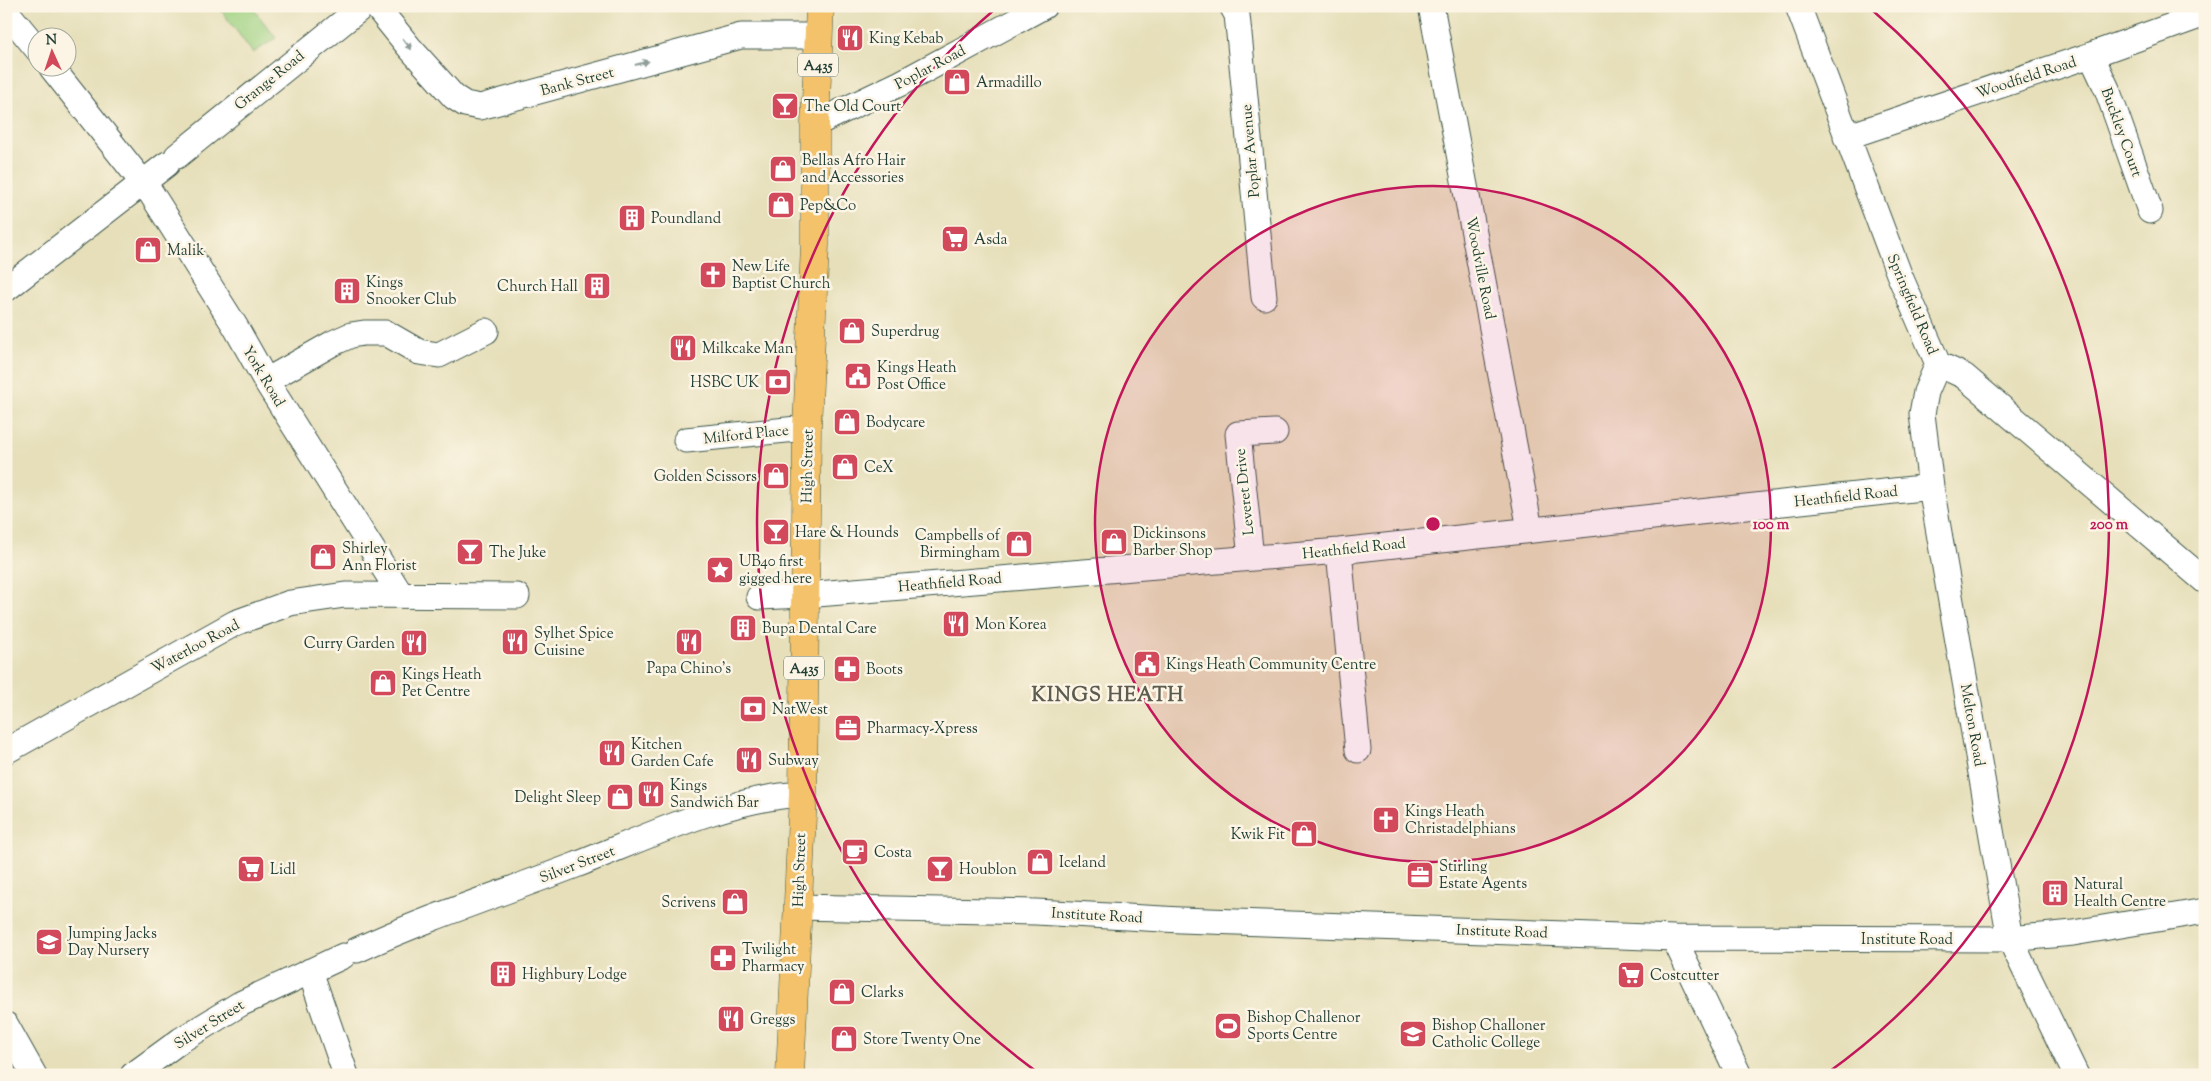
<svg xmlns="http://www.w3.org/2000/svg" width="2211" height="1081" viewBox="0 0 2211 1081" font-family="'Sorts Mill Goudy',serif">
	<rect width="100%" height="100%" fill="#fcf5e5"/>
	<filter id="ink" filterUnits="userSpaceOnUse"><feTurbulence type="fractalNoise" baseFrequency=".02" numOctaves="2"/><feDisplacementMap in="SourceGraphic" scale="10" xChannelSelector="R" yChannelSelector="G"/><feConvolveMatrix kernelMatrix="1 2 1 2 8 2 1 2 1" color-interpolation-filters="sRGB"/></filter>
	<filter id="wash" filterUnits="userSpaceOnUse"><feTurbulence type="fractalNoise" baseFrequency=".0096" numOctaves="4" result="noise"/><feDisplacementMap in="SourceGraphic" scale="20" xChannelSelector="R" yChannelSelector="G"/><feGaussianBlur stdDeviation="1.12" result="paint"/><feColorMatrix in="noise" values="0 0 0 0 0 0 0 0 0 0 0 0 0 0 0 0 0 1.4 0 .05"/><feComposite in="paint" operator="in"/></filter>
	<g filter="url(#wash)">
		<rect width="100%" height="100%" fill="#e6dfba"/>
		<path fill="#9ed181" stroke="#5e875a" d="M218,6h33l25,32 -23,15z"/>
	</g>
	<g filter="url(#ink)">
		<g fill="none" stroke-linecap="round" stroke-linejoin="round">
			<g stroke="#3d5548" stroke-width="27">
				<path id="street" d="M376,6l33,41 45,50 11,7 15,3 261,-71h78
					M1232,6l5,9 3,29 24,253
					M1431,6l99,523
					M1798,6l101,268 39,90 26,12 241,205
					M6,11l32,39
					M2091,55l16,34 43,122
					M52,68l99,125 84,133 31,55 135,214
					M815,124l86,-41 143,-77
					M1846,137l245,-82 114,-41
					M177,156l186,-150
					M6,289l161,-125
					M1938,364l-12,28 -4,22 9,73 79,452 66,136
					M266,381l67,-38 18,-8 13,-2h22l33,19 20,3 47,-24
					M686,440l121,-12
					M1339,551l19,199
					M1251,558l-13,-124 37,-2
					M759,597l46,-2 534,-44 592,-64
					M6,751l229,-128 55,-20 55,-8 172,1
					M798,907l238,5 145,8 493,18 336,1 63,-6 132,-22
					M1674,938l65,137
					M357,950c71,-33 146,-57 219,-85 71,-28 150,-67 227,-71
					M310,971l36,104
					M6,1025l28,50
					M133,1075l48,-35 59,-36 103,-48"/>
			</g>
			<g stroke="#3d5548" stroke-width="29">
				<path id="highway" d="M790,1075l13,-281 4,-366 8,-183v-121l5,-118"/>
			</g>
			<use href="#street" stroke="#fff" stroke-width="25"/>
			<use href="#highway" stroke="#f3c26a" stroke-width="28"/>
		</g>
		<defs><path id="oneway-solid" d="M-6-.8H1V-3.2L6.5 0L1 3.2V.8H-6Z" transform="scale(1.25)"/></defs>
		<g fill="#8f9e9a">
			<use href="#oneway-solid" transform="translate(407 44) rotate(51)"/>
			<use href="#oneway-solid" transform="translate(642 63) rotate(-15)"/>
		</g>
	</g>
	<circle cx="1433" cy="524" r="338" fill="#c2185b" fill-opacity=".12"/>
	<g fill="none" stroke="#c2185b" stroke-width="2.5">
		<circle cx="1433" cy="524" r="338"/>
		<path d="M1040 1074A676 676 0 0 1 994 10M1872 10A676 676 0 0 1 1826 1074"/>
	</g>
	<defs>
		<g id="restaurant-square" transform="scale(1.4375)"><rect x="-9" y="-9" width="18" height="18" rx="4" fill="#d1495b" stroke="#fcf5e5"/><path d="M-5-6h1v4h1v-4h1v4h1v-4h1v5L-1.5 .5V6h-2V.5L-5-1ZM5-6V6H3V1.5H1.5Q1.5-4 5-6Z" fill="#fff"/></g>
		<g id="shop-square" transform="scale(1.4375)"><rect x="-9" y="-9" width="18" height="18" rx="4" fill="#d1495b" stroke="#fcf5e5"/><path d="M-5-2.5h2.3a2.7 3.5 0 0 1 5.4 0H5L5.5 6h-11ZM-1.5-2.5h3a1.5 2.3 0 0 0-3 0Z" fill="#fff"/></g>
		<g id="bar-square" transform="scale(1.4375)"><rect x="-9" y="-9" width="18" height="18" rx="4" fill="#d1495b" stroke="#fcf5e5"/><path d="M-6-5H6L.8 .8V4.5H3.5V6h-7V4.5H-.8V.8Z" fill="#fff"/></g>
		<g id="building-square" transform="scale(1.4375)"><rect x="-9" y="-9" width="18" height="18" rx="4" fill="#d1495b" stroke="#fcf5e5"/><path d="M-4-6H4V6H1V3H-1V6H-4ZM-2.5-4.3h1.7v1.8h-1.7ZM.8-4.3h1.7v1.8H.8ZM-2.5-1h1.7V.8h-1.7ZM.8-1h1.7V.8H.8Z" fill="#fff"/></g>
		<g id="supermarket-square" transform="scale(1.4375)"><rect x="-9" y="-9" width="18" height="18" rx="4" fill="#d1495b" stroke="#fcf5e5"/><path d="M-6-5.5h2.5l.6 2H6L4.5 2H-2.5L-4.4-4H-6ZM-1.5 3.2a1.3 1.3 0 1 0 .1 0ZM3 3.2a1.3 1.3 0 1 0 .1 0Z" fill="#fff"/></g>
		<g id="church-square" transform="scale(1.4375)"><rect x="-9" y="-9" width="18" height="18" rx="4" fill="#d1495b" stroke="#fcf5e5"/><path d="M-1.2-6h2.4v3.5h3.3v2.4h-3.3V6h-2.4V-.1h-3.3v-2.4h3.3Z" fill="#fff"/></g>
		<g id="civic-square" transform="scale(1.4375)"><rect x="-9" y="-9" width="18" height="18" rx="4" fill="#d1495b" stroke="#fcf5e5"/><path d="M-.6-6.5H3V-4.5H.6V-3L4-1V1h2V6H-6V1h2V-1L-.6-3ZM-1.2 2.5V6h2.4V2.5Z" fill="#fff"/></g>
		<g id="bank-square" transform="scale(1.4375)"><rect x="-9" y="-9" width="18" height="18" rx="4" fill="#d1495b" stroke="#fcf5e5"/><path d="M-6-4H6V4H-6ZM0-2.3a2.3 2.3 0 1 0 0 4.6a2.3 2.3 0 1 0 0-4.6Z" fill="#fff"/></g>
		<g id="sight-square" transform="scale(1.4375)"><rect x="-9" y="-9" width="18" height="18" rx="4" fill="#d1495b" stroke="#fcf5e5"/><path d="M0-6L1.8-2.2L6-1.7L2.9 1.2L3.7 5.4L0 3.3L-3.7 5.4L-2.9 1.2L-6-1.7L-1.8-2.2Z" fill="#fff"/></g>
		<g id="pharmacy-square" transform="scale(1.4375)"><rect x="-9" y="-9" width="18" height="18" rx="4" fill="#d1495b" stroke="#fcf5e5"/><path d="M-2-6h4v4h4v4h-4v4h-4v-4h-4v-4h4Z" fill="#fff"/></g>
		<g id="office-square" transform="scale(1.4375)"><rect x="-9" y="-9" width="18" height="18" rx="4" fill="#d1495b" stroke="#fcf5e5"/><path d="M-6-3h4V-5.5h4V-3h4V5H-6ZM-1-4.5V-3h2v-1.5ZM-6 0V1H6V0Z" fill="#fff"/></g>
		<g id="cafe-square" transform="scale(1.4375)"><rect x="-9" y="-9" width="18" height="18" rx="4" fill="#d1495b" stroke="#fcf5e5"/><path d="M-5.5-4.5H6V0H3Q3 3.5 0 3.5H-2.5Q-5.5 3.5-5.5 0ZM3-3.2v2h1.7v-2ZM-6 4.5H4V6H-6Z" fill="#fff"/></g>
		<g id="school-square" transform="scale(1.4375)"><rect x="-9" y="-9" width="18" height="18" rx="4" fill="#d1495b" stroke="#fcf5e5"/><path d="M0-5L7-2L0 1L-7-2ZM-4 1L0 2.5L4 1V4Q0 6-4 4Z" fill="#fff"/></g>
		<g id="stadium-square" transform="scale(1.4375)"><rect x="-9" y="-9" width="18" height="18" rx="4" fill="#d1495b" stroke="#fcf5e5"/><path d="M0-5a6.5 5 0 1 0 0 10a6.5 5 0 1 0 0-10ZM-3.5-1.8h7v3.6h-7Z" fill="#fff"/></g>
	</defs>
	<g fill-rule="evenodd">
		<use href="#restaurant-square" x="850" y="38"/>
		<use href="#shop-square" x="957" y="82"/>
		<use href="#bar-square" x="785" y="106"/>
		<use href="#shop-square" x="783" y="169"/>
		<use href="#shop-square" x="781" y="205"/>
		<use href="#building-square" x="632" y="218"/>
		<use href="#supermarket-square" x="955" y="239"/>
		<use href="#shop-square" x="148" y="250"/>
		<use href="#church-square" x="713" y="275"/>
		<use href="#building-square" x="597" y="286"/>
		<use href="#building-square" x="347" y="291"/>
		<use href="#shop-square" x="852" y="331"/>
		<use href="#restaurant-square" x="683" y="348"/>
		<use href="#civic-square" x="858" y="376"/>
		<use href="#bank-square" x="778" y="382"/>
		<use href="#shop-square" x="847" y="422"/>
		<use href="#shop-square" x="845" y="467"/>
		<use href="#shop-square" x="776" y="476"/>
		<use href="#bar-square" x="776" y="532"/>
		<use href="#shop-square" x="1114" y="542"/>
		<use href="#shop-square" x="1019" y="544"/>
		<use href="#bar-square" x="470" y="552"/>
		<use href="#shop-square" x="323" y="557"/>
		<use href="#sight-square" x="720" y="570"/>
		<use href="#restaurant-square" x="956" y="624"/>
		<use href="#building-square" x="743" y="628"/>
		<use href="#restaurant-square" x="515" y="642"/>
		<use href="#restaurant-square" x="689" y="642"/>
		<use href="#restaurant-square" x="414" y="643"/>
		<use href="#civic-square" x="1147" y="664"/>
		<use href="#pharmacy-square" x="847" y="669"/>
		<use href="#shop-square" x="383" y="683"/>
		<use href="#bank-square" x="753" y="709"/>
		<use href="#office-square" x="848" y="728"/>
		<use href="#restaurant-square" x="612" y="753"/>
		<use href="#restaurant-square" x="749" y="760"/>
		<use href="#restaurant-square" x="651" y="794"/>
		<use href="#shop-square" x="620" y="797"/>
		<use href="#church-square" x="1386" y="820"/>
		<use href="#shop-square" x="1304" y="834"/>
		<use href="#cafe-square" x="855" y="852"/>
		<use href="#shop-square" x="1040" y="862"/>
		<use href="#supermarket-square" x="251" y="869"/>
		<use href="#bar-square" x="940" y="869"/>
		<use href="#office-square" x="1420" y="875"/>
		<use href="#building-square" x="2055" y="893"/>
		<use href="#shop-square" x="735" y="902"/>
		<use href="#school-square" x="49" y="942"/>
		<use href="#pharmacy-square" x="723" y="958"/>
		<use href="#building-square" x="503" y="974"/>
		<use href="#supermarket-square" x="1631" y="975"/>
		<use href="#shop-square" x="842" y="992"/>
		<use href="#restaurant-square" x="731" y="1019"/>
		<use href="#stadium-square" x="1228" y="1026"/>
		<use href="#school-square" x="1413" y="1034"/>
		<use href="#shop-square" x="844" y="1039"/>
	</g>
	<g text-anchor="middle" stroke-width="5" stroke-linejoin="round" paint-order="stroke">
		<g fill="#fcf5e5" stroke="#617469" stroke-width="1">
			<rect x="798" y="53.5" width="40" height="23" rx="4"/>
			<rect x="784" y="656.5" width="40" height="23" rx="4"/>
		</g>
		<g font-size="14" font-weight="bold" fill="#1f3d34">
			<text x="818" y="70">A435</text>
			<text x="804" y="673">A435</text>
		</g>
		<g font-size="15" fill="#1f3d34" stroke="#fcf5e5" text-anchor="start">
			<text x="869" y="43">King Kebab</text>
			<text x="976" y="87">Armadillo</text>
			<text x="804" y="111">The Old Court</text>
			<text x="802" y="165">Bellas Afro Hair<tspan x="802" dy="17">and Accessories</tspan></text>
			<text x="800" y="210">Pep&amp;Co</text>
			<text x="651" y="223">Poundland</text>
			<text x="974" y="244">Asda</text>
			<text x="167" y="255">Malik</text>
			<text x="732" y="271">New Life<tspan x="732" dy="17">Baptist Church</tspan></text>
			<text x="366" y="287">Kings<tspan x="366" dy="17">Snooker Club</tspan></text>
			<text x="578" y="291" text-anchor="end">Church Hall</text>
			<text x="871" y="336">Superdrug</text>
			<text x="702" y="353">Milkcake Man</text>
			<text x="877" y="372">Kings Heath<tspan x="877" dy="17">Post Office</tspan></text>
			<text x="759" y="387" text-anchor="end">HSBC UK</text>
			<text x="866" y="427">Bodycare</text>
			<text x="864" y="472">CeX</text>
			<text x="757" y="481" text-anchor="end">Golden Scissors</text>
			<text x="795" y="537">Hare &amp; Hounds</text>
			<text x="1133" y="538">Dickinsons<tspan x="1133" dy="17">Barber Shop</tspan></text>
			<text x="1000" y="540" text-anchor="end">Campbells of<tspan x="1000" dy="17">Birmingham</tspan></text>
			<text x="342" y="553">Shirley<tspan x="342" dy="17">Ann Florist</tspan></text>
			<text x="489" y="557">The Juke</text>
			<text x="739" y="566">UB40 first<tspan x="739" dy="17">gigged here</tspan></text>
			<text x="975" y="629">Mon Korea</text>
			<text x="762" y="633">Bupa Dental Care</text>
			<text x="534" y="638">Sylhet Spice<tspan x="534" dy="17">Cuisine</tspan></text>
			<text x="395" y="648" text-anchor="end">Curry Garden</text>
			<text x="1166" y="669">Kings Heath Community Centre</text>
			<text x="689" y="673" text-anchor="middle">Papa Chino's</text>
			<text x="866" y="674">Boots</text>
			<text x="402" y="679">Kings Heath<tspan x="402" dy="17">Pet Centre</tspan></text>
			<text x="772" y="714">NatWest</text>
			<text x="867" y="733">Pharmacy-Xpress</text>
			<text x="631" y="749">Kitchen<tspan x="631" dy="17">Garden Cafe</tspan></text>
			<text x="768" y="765">Subway</text>
			<text x="670" y="790">Kings<tspan x="670" dy="17">Sandwich Bar</tspan></text>
			<text x="601" y="802" text-anchor="end">Delight Sleep</text>
			<text x="1405" y="816">Kings Heath<tspan x="1405" dy="17">Christadelphians</tspan></text>
			<text x="1285" y="839" text-anchor="end">Kwik Fit</text>
			<text x="874" y="857">Costa</text>
			<text x="1059" y="867">Iceland</text>
			<text x="1439" y="871">Stirling<tspan x="1439" dy="17">Estate Agents</tspan></text>
			<text x="270" y="874">Lidl</text>
			<text x="959" y="874">Houblon</text>
			<text x="2074" y="889">Natural<tspan x="2074" dy="17">Health Centre</tspan></text>
			<text x="716" y="907" text-anchor="end">Scrivens</text>
			<text x="68" y="938">Jumping Jacks<tspan x="68" dy="17">Day Nursery</tspan></text>
			<text x="742" y="954">Twilight<tspan x="742" dy="17">Pharmacy</tspan></text>
			<text x="522" y="979">Highbury Lodge</text>
			<text x="1650" y="980">Costcutter</text>
			<text x="861" y="997">Clarks</text>
			<text x="1247" y="1022">Bishop Challenor<tspan x="1247" dy="17">Sports Centre</tspan></text>
			<text x="750" y="1024">Greggs</text>
			<text x="1432" y="1030">Bishop Challoner<tspan x="1432" dy="17">Catholic College</tspan></text>
			<text x="863" y="1044">Store Twenty One</text>
		</g>
		<g font-size="15" fill="#1f3d34" stroke="#fcf5e5">
			<text transform="translate(930 67) rotate(-28)" y="5">Poplar Road</text>
			<text transform="translate(2026 77) rotate(-18)" y="5">Woodfield Road</text>
			<text transform="translate(269 80) rotate(-39)" y="5">Grange Road</text>
			<text transform="translate(577 81) rotate(-15)" y="5">Bank Street</text>
			<text transform="translate(2122 132) rotate(70)" y="5">Buckley Court</text>
			<text transform="translate(1250 151) rotate(-95)" y="5">Poplar Avenue</text>
			<text transform="translate(1481 268) rotate(79)" y="5">Woodville Road</text>
			<text transform="translate(1913 304) rotate(67)" y="5">Springfield Road</text>
			<text transform="translate(264 376) rotate(59)" y="5">York Road</text>
			<text transform="translate(746 434) rotate(-6)" y="5">Milford Place</text>
			<text transform="translate(807 466) rotate(-89)" y="5">High Street</text>
			<text transform="translate(1244 492) rotate(-96)" y="5">Leveret Drive</text>
			<text transform="translate(1846 496) rotate(-6)" y="5">Heathfield Road</text>
			<text transform="translate(1354 548) rotate(-6)" y="5">Heathfield Road</text>
			<text transform="translate(950 582) rotate(-5)" y="5">Heathfield Road</text>
			<text transform="translate(195 646) rotate(-28)" y="5">Waterloo Road</text>
			<text transform="translate(1973 725) rotate(80)" y="5">Melton Road</text>
			<text transform="translate(577 864) rotate(-21)" y="5">Silver Street</text>
			<text transform="translate(799 870) rotate(-88)" y="5">High Street</text>
			<text transform="translate(1097 915) rotate(3)" y="5">Institute Road</text>
			<text transform="translate(1502 931) rotate(2)" y="5">Institute Road</text>
			<text x="1907" y="944">Institute Road</text>
			<text transform="translate(209 1024) rotate(-32)" y="5">Silver Street</text>
		</g>
		<g font-size="20" font-weight="bold" letter-spacing="1" fill="#5c5c50" stroke="#fcf5e5">
			<text x="1108" y="701">KINGS HEATH</text>
		</g>
	</g>
	<circle cx="1433" cy="524" r="8" fill="#c2185b" stroke="#fcf5e5" stroke-width="2.5"/>
	<g font-size="15" text-anchor="middle" font-weight="bold" fill="#c2185b" stroke="#fcf5e5" stroke-width="5" stroke-linejoin="round" paint-order="stroke">
		<text x="1771" y="529">100 m</text>
		<text x="2109" y="529">200 m</text>
	</g>
	<rect width="2211" height="1081" fill="none" stroke="#fcf5e5" stroke-width="25"/>
	<g transform="translate(52 52) rotate(357)"><circle r="24" fill="#fcf5e5" stroke="#a4ab9e"/>
	<path d="M0-4L9 19L0 12L-9 19Z" fill="#d1495b"/>
	<text y="-8" font-size="14" font-weight="bold" text-anchor="middle" fill="#1f3d34">N</text>
	</g>
</svg>
